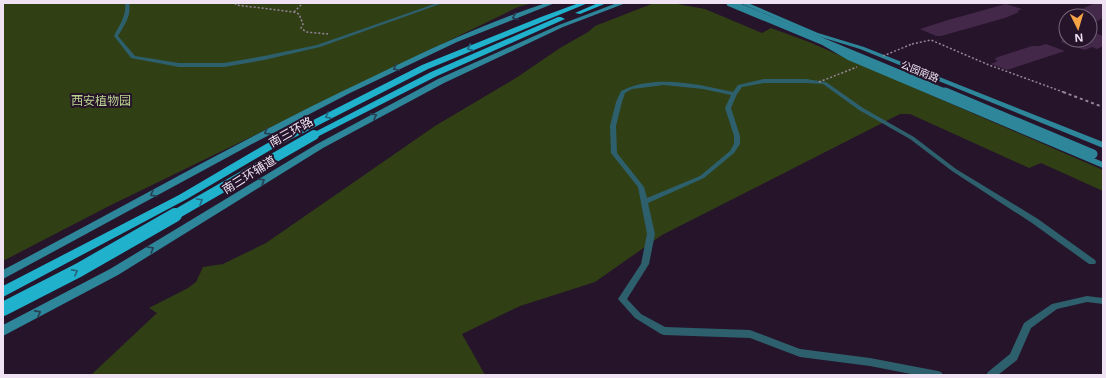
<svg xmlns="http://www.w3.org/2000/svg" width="1106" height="378" viewBox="0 0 1106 378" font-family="'Noto Sans','Noto Sans SC',sans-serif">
	<rect width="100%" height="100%" fill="#26142b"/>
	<path fill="#313f15" d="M3,3h530l-15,4 -409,199 -106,55z
		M654,3h18l33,6 57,24 9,-5 38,14 294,128v21l-62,-28 -12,5 -119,-54h-10l-238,121 -67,47 -75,24 -58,28 23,41h-394l66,-62 -8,-5 39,-20 8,-6 7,-15 20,-3 43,-21 169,-117 81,-48 44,-30 28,-16 7,-6z"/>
	<path fill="#43284a" d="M1095,3h8v15l-13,7v-9h-23z
		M1006,4l16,5 -5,2 2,1 -14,6 -64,18h-5l-16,-7 28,-9z
		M1090,31l13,5v10l-6,3 -5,-2 -7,3 -24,-8 1,-2h28z
		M1046,44l19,7 -58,19 -16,-6 7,-3 -4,-2h3l-2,-1 37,-12h7z"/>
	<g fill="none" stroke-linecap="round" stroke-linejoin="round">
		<path stroke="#948599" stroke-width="1.5" stroke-dasharray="2 2" stroke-linecap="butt" d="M235,3l1,2 58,7 5,2 4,10 -2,4 5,4 22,2
			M294,12l9,-9
			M912,44l19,-4 58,25 77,28"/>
		<path stroke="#948599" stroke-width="2" stroke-dasharray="3 3" stroke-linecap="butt" d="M1063,92l40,15"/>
		<path fill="#2d606c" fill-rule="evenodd" d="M125,3h4c3,12 -5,23 -11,33l17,20 44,7h45l40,-7 53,-11 120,-42h6l-123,44 -56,13 -40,7h-45l-48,-9 -17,-22c5,-10 13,-21 11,-33z
			M764,79h42l20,3 37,26 51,29 42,32 82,50 57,41 1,2 -1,2h-6l-57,-41 -80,-52 -42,-32 -51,-29 -36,-26 -17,-1h-42l-22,4 -5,7 -6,14 9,28v8l-6,9 -30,25 -56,25 7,31 -6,30 -22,35 14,15 24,13 85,3 50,19 70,9 68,13 3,1 2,3h-27l-46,-9 -70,-9 -50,-19 -86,-3 -3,-1 -26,-16 -17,-19 23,-35 6,-30 -9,-47 -27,-34 -1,-27 6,-24 5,-11c33,-17 77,-7 112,1l5,-7zM664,85l39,4 28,6 -6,13 9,28v8l-4,7 -30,25 -53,22 -3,-11 -27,-34 -1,-27 6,-24 3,-9 7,-4z
			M1087,296l16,2v6l-16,-2 -30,7 -26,19 -14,32 -19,15h-12l2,-3 22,-18 14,-31 28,-19z"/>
		<path fill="#2d8699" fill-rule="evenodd" d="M546,3h9l-98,39 -107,51 -98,51 -249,135v-9c122,-64 242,-133 367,-192 57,-28 115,-55 176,-75z
			M617,3h9l-63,24 -119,56 -121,65 -205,127 -115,61v-11l107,-56 207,-125 121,-65 121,-54z
			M740,3h8l70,30 46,14 239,95v6l-243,-99 -46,-14z
			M826,43l28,13 249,106v6l-255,-108 -24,-14 -1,-1z"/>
		<path fill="#20b2cc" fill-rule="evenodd" d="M579,3h9l-160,66 -154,79 -87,51 -184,98v-11l176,-91 87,-51 156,-79 119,-48z
			M598,3h9l-27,11 -5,-1z
			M558,17h3l4,2 -128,57 -120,61h-6l-2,-2 122,-63z"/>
		<path stroke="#948599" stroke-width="1.5" stroke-dasharray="2 2" stroke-linecap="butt" d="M883,56l29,-12
			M819,82l38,-15"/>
		<path stroke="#2d8699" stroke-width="7" d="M730,3l217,90"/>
		<path stroke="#2d8699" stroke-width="9" d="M945,92l148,62"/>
		<path stroke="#20b2cc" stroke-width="10" d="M173,216l141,-81"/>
		<path stroke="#20b2cc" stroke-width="14" d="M3,309l76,-39 96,-55"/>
	</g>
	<defs><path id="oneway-chevron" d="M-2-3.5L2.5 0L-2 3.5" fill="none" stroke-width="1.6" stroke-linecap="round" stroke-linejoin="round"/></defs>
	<g stroke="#283c52">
		<use href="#oneway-chevron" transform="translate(515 17) rotate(159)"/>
		<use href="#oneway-chevron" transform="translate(396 68) rotate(155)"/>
		<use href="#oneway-chevron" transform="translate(374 116) rotate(-28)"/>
		<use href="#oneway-chevron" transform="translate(267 132) rotate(152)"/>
		<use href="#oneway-chevron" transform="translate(262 181) rotate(-32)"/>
		<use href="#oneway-chevron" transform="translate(153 194) rotate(151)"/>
		<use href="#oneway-chevron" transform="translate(151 249) rotate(-32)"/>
		<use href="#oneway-chevron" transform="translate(38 313) rotate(-28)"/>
	</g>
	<g stroke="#23637c">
		<use href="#oneway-chevron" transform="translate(470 48) rotate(157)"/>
		<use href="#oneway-chevron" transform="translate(328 116) rotate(153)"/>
		<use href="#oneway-chevron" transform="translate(200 201) rotate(-30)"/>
		<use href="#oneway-chevron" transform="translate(75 272) rotate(-28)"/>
	</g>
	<g text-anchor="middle" stroke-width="4" stroke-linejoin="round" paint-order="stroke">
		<g font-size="10" fill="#efe3f3" stroke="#26142b">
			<text transform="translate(920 71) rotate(22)" y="4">公园南路</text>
		</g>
		<g font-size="12" fill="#bad58f" stroke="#26142b">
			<text x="101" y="105">西安植物园</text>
		</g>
		<g font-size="12" fill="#efe3f3" stroke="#26142b">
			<text transform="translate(291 132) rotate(-29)" y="4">南三环路</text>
			<text transform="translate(249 175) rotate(-32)" y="4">南三环辅道</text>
		</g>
	</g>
	<rect width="1106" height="378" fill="none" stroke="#efe3f3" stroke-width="8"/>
	<g transform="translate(1078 28) rotate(175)"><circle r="19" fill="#26142b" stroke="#76677b"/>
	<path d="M0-3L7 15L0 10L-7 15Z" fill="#f5a345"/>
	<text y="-6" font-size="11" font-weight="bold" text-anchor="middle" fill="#efe3f3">N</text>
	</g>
</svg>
